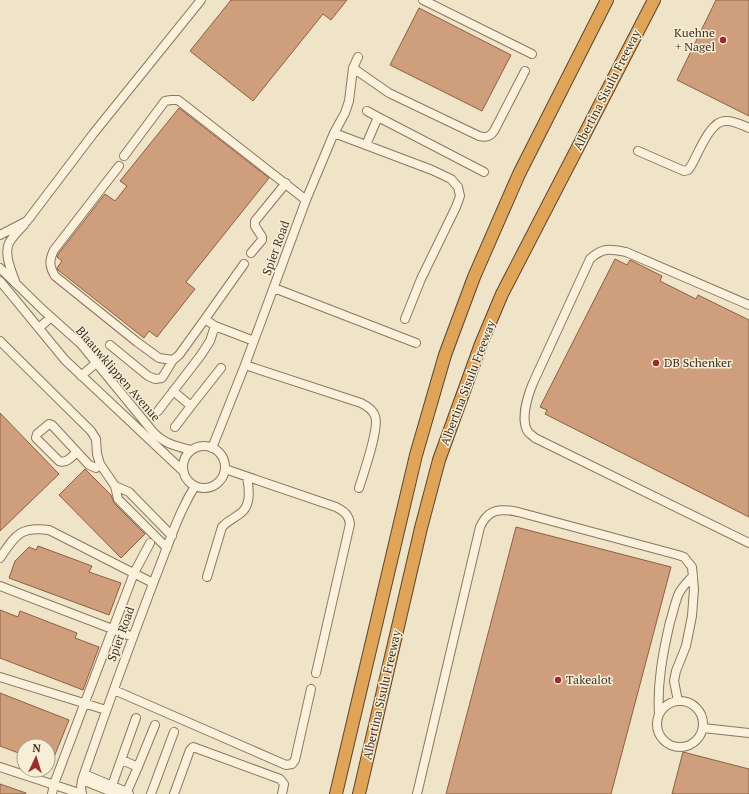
<svg xmlns="http://www.w3.org/2000/svg" width="749" height="794" viewBox="0 0 749 794" font-family="'PT Serif',serif">
	<rect width="100%" height="100%" fill="#f0e4c8"/>
	<path fill="#cf9f7d" stroke="#8d5f41" d="M231,0h116l-16,20 -8,-6 -70,87 -63,-50z
		M716,0h33v116l-72,-36z
		M419,8l92,47 -29,56 -92,-46z
		M179,108l90,70 -83,104 9,7 -38,48 -8,-6 -5,7 -86,-68 -1,-2 5,-7 -5,-4 2,-4 46,-59 10,7 12,-15 -7,-5z
		M615,259l12,6 3,-5 32,16 -2,5 36,18 2,-4 51,25v197l-204,-103 2,-4 -7,-3z
		M0,413l59,61 -59,57z
		M85,469l26,26 3,8 31,31 -24,24 -62,-63z
		M516,527l155,40 -60,227h-165z
		M38,546l54,20 -3,6 32,11 -12,32 -100,-37 6,-17 14,-14 7,3z
		M0,610l18,7 2,-6 57,22 -2,5 24,9 -16,43 -83,-32z
		M0,693l69,27 -21,52v-26h-24v9l-24,-9z
		M683,752l66,17v25h-77z
		M0,784l26,9v1h-26z"/>
	<g fill="none" stroke-linecap="round" stroke-linejoin="round">
		<g stroke="#8d765c" stroke-width="10">
			<path id="minor" d="M423,0l109,54
				M353,68l36,25 90,43c7,2 11,1 15,-5l31,-60
				M367,111l11,6
				M334,133l98,37 19,9 7,8 2,9 -4,11 -35,72 -16,40
				M366,145l12,-28 106,55
				M638,151l46,20 4,-1 3,-4c7,-12 19,-45 34,-45 8,-1 17,4 24,7
				M124,156l41,-55 6,-1h7l128,100
				M119,166l-65,84c-5,10 -5,16 1,26l82,66 22,16 14,2 6,-5 26,-36 10,7 39,15
				M0,235l27,-14 66,-87 108,-134
				M251,253l11,-13v-3l-7,-11v-5l31,-38
				M0,268l43,42 38,34 72,88c12,12 22,14 38,18
				M0,281l65,79 118,111
				M15,281c-4,-11 -11,-27 -6,-38 4,-7 10,-13 15,-18
				M274,288l142,55
				M749,305l-123,-53c-16,-3 -23,-5 -36,7l-57,124c-5,12 -13,36 -5,49 2,2 5,4 7,6l214,105
				M205,319l39,-55
				M39,328l12,-11
				M0,341l91,90 5,8 1,15 3,10 15,22 3,13 49,49
				M110,345l38,31 7,3 7,-1 11,-18
				M245,365l116,38c6,3 12,7 14,13 5,11 -12,59 -16,72
				M81,376l15,-13
				M173,391l18,15 -16,21
				M191,406l30,-38
				M158,411l43,-56 9,-14 5,-15
				M183 467a21 21 0 1 1 42 0a21 21 0 1 1-42 0Z
				M212,448l33,-83 61,-165 28,-67 11,-20 4,-12 4,-33 5,-11
				M77,452c-5,4 -10,12 -18,9l-23,-23 1,-4 12,-10 3,1 37,40 7,3 4,-4
				M225,469l111,38c8,4 13,8 14,17l-34,149
				M115,486l14,6 43,44
				M0,558c15,-22 19,-32 49,-28l104,53
				M207,577l15,-50c6,-7 14,-9 21,-16 8,-8 6,-24 4,-34
				M0,586l133,51
				M0,677l106,33
				M114,690l172,75 6,-1 3,-4 16,-71
				M657 724a23 23 0 1 1 46 0a23 23 0 1 1-46 0Z
				M659,714c-2,-31 4,-62 11,-92 3,-9 5,-20 9,-29 4,-7 9,-12 14,-17
				M703,728l46,5
				M122,760l16,7
				M0,767l82,27
				M84,774l43,18 2,2
				M82,780l35,14
				M110,791l26,-73
				M52,794l2,-10 80,-211 16,-30
				M82,794l-1,-7 1,-7c23,-67 47,-133 72,-199 13,-32 23,-66 41,-95
				M126,794l11,-25 18,-44
				M151,794l23,-62
				M174,794l16,-44 3,-3 87,32 4,5 -2,10
				M417,794l63,-267c8,-18 20,-19 38,-15l160,43 6,2 8,10 2,22 -2,27 -6,30 -10,25 -2,10 4,20"/>
		</g>
		<g stroke="#5b4430" stroke-width="14">
			<path id="highway" d="M336,794l80,-339 29,-100 29,-78 45,-103 88,-174
				M359,794l62,-266 18,-68 42,-116 21,-50 152,-294"/>
		</g>
		<use href="#minor" stroke="#faf1dc" stroke-width="8"/>
		<use href="#highway" stroke="#e0a458" stroke-width="12"/>
	</g>
	<g fill="#9e2a2b" stroke="#f7eed8" stroke-width="1.5">
		<circle cx="723" cy="40" r="4"/>
		<circle cx="656" cy="363" r="4"/>
		<circle cx="558" cy="680" r="4"/>
	</g>
	<g text-anchor="middle" stroke-width="3" stroke-linejoin="round" paint-order="stroke">
		<g font-size="12" fill="#3d2e20" stroke="#f7eed8" text-anchor="start">
			<text x="715" y="37" text-anchor="end">Kuehne<tspan x="715" dy="14">+ Nagel</tspan></text>
			<text x="664" y="367">DB Schenker</text>
			<text x="566" y="684">Takealot</text>
		</g>
		<g font-size="12" fill="#3d2e20" stroke="#f7eed8">
			<text transform="translate(607 90) rotate(-63)" y="4">Albertina Sisulu Freeway</text>
			<text transform="translate(276 248) rotate(-70)" y="4">Spier Road</text>
			<text transform="translate(118 374) rotate(49)" y="4">Blaauwklippen Avenue</text>
			<text transform="translate(468 383) rotate(-69)" y="4">Albertina Sisulu Freeway</text>
			<text transform="translate(121 634) rotate(-70)" y="4">Spier Road</text>
			<text transform="translate(382 695) rotate(-77)" y="4">Albertina Sisulu Freeway</text>
		</g>
	</g>
	<g transform="translate(36 758) rotate(4)"><circle r="19" fill="#f7eed8" stroke="#ada18e"/>
	<path d="M0-3L7 15L0 10L-7 15Z" fill="#9e2a2b"/>
	<text y="-6" font-size="11" font-weight="bold" text-anchor="middle" fill="#3d2e20">N</text>
	</g>
</svg>
